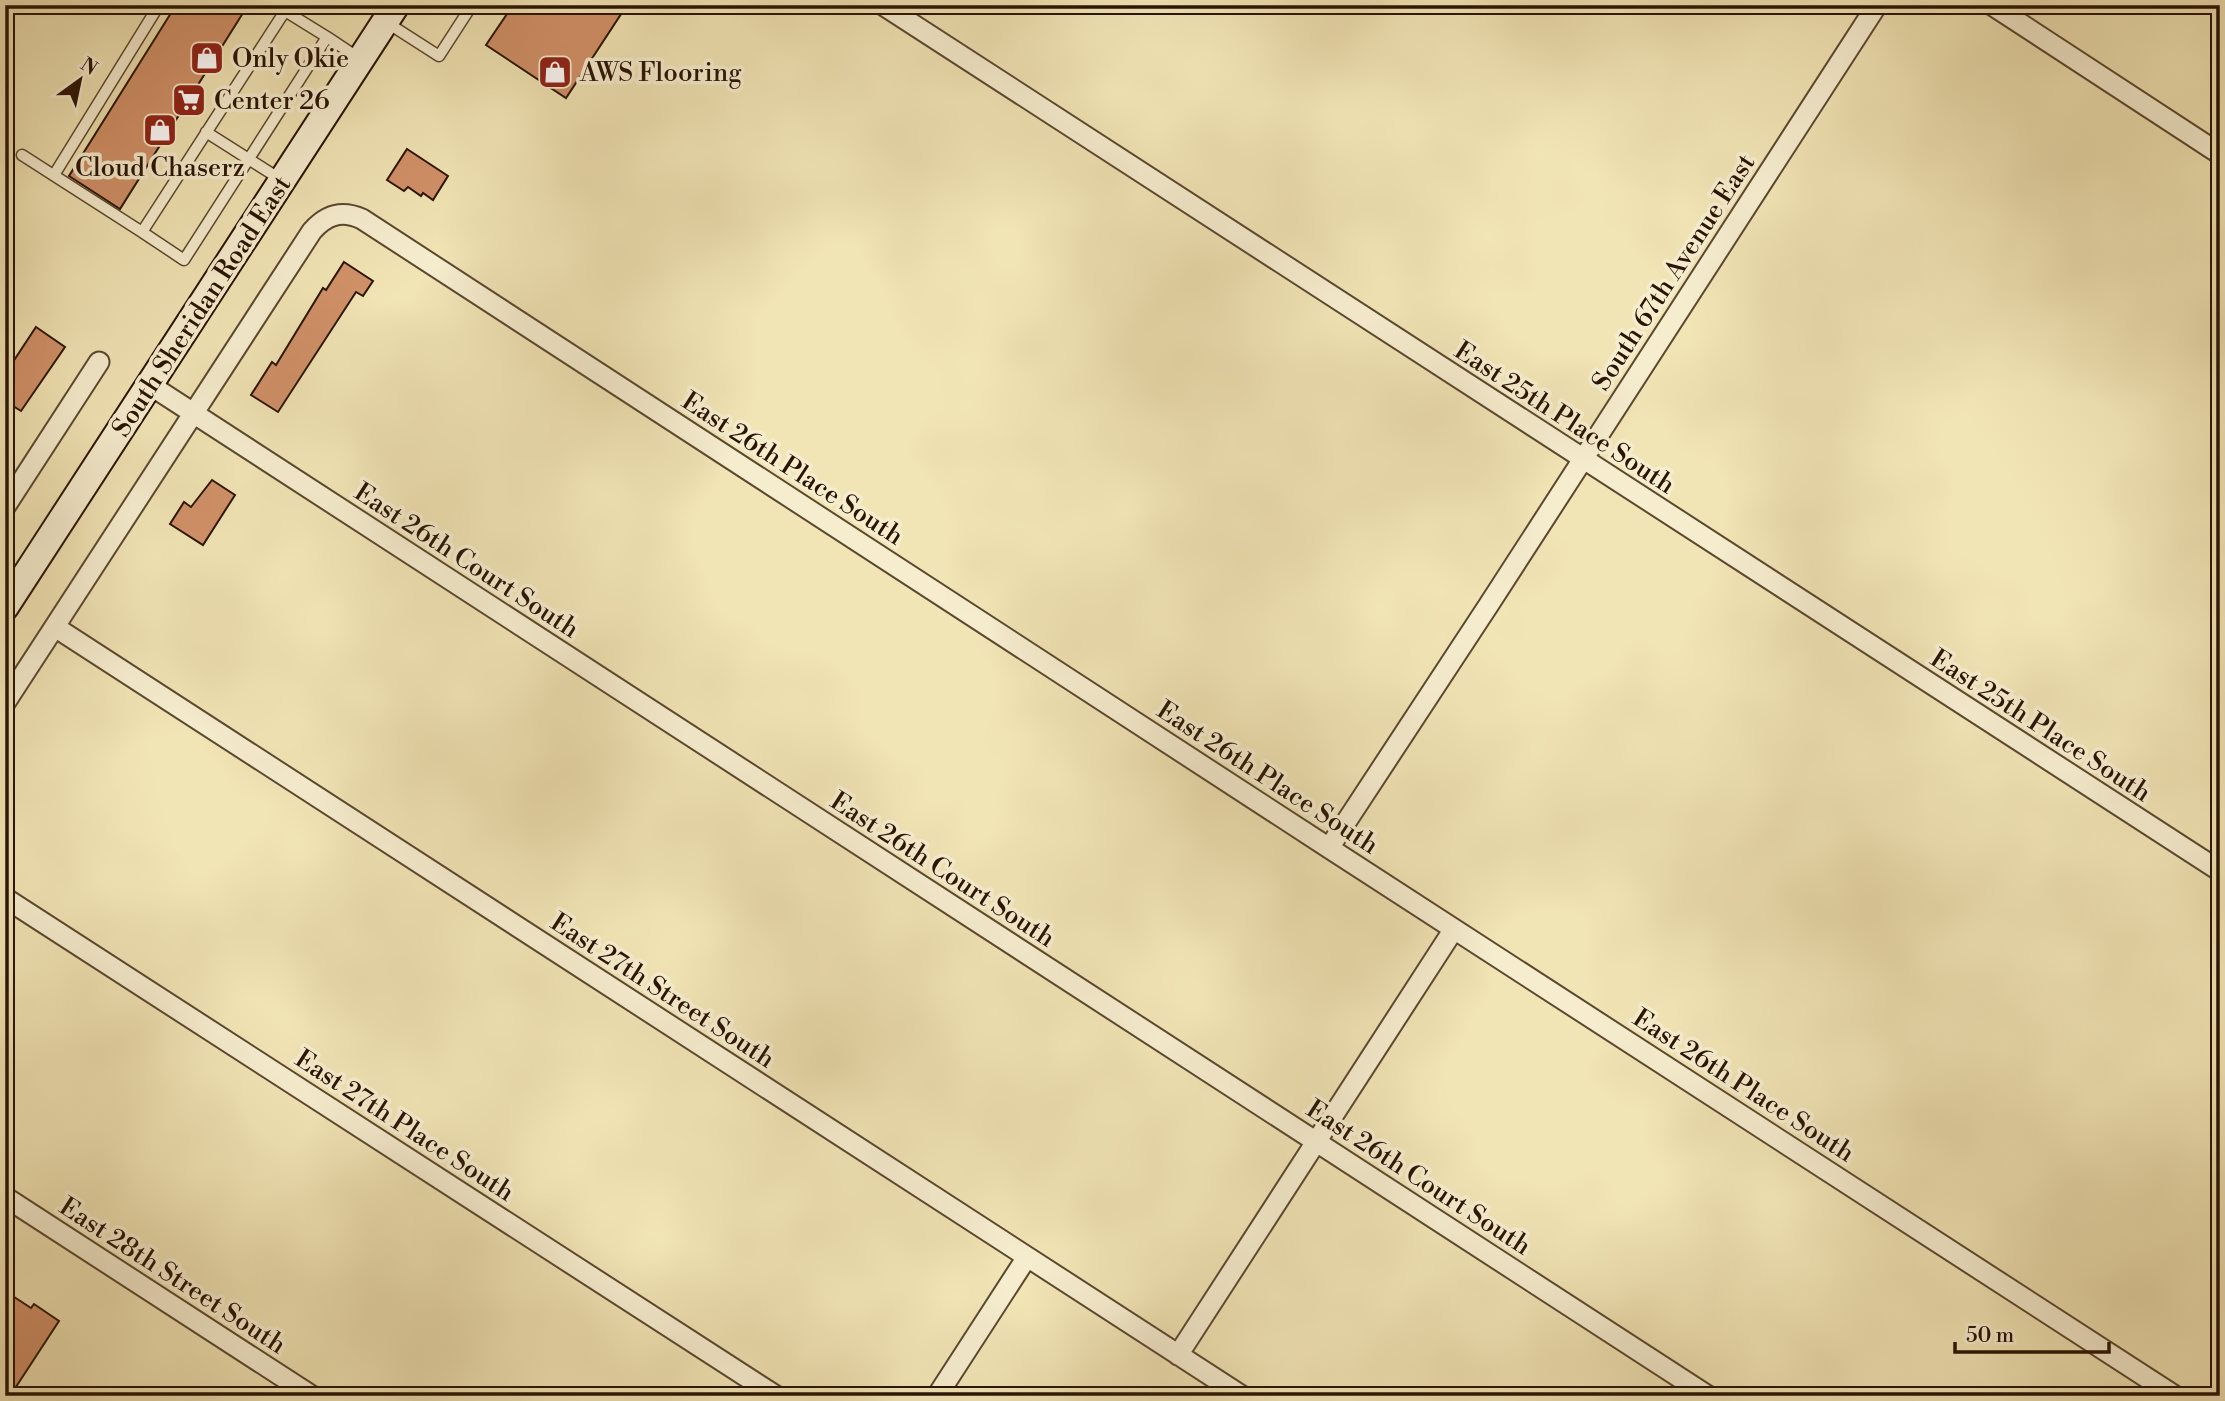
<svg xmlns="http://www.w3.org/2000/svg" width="2225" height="1401" viewBox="0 0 2225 1401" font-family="'Libre Bodoni',serif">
	<rect width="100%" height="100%" fill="#f1e4b5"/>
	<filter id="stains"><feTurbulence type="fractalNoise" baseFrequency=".00286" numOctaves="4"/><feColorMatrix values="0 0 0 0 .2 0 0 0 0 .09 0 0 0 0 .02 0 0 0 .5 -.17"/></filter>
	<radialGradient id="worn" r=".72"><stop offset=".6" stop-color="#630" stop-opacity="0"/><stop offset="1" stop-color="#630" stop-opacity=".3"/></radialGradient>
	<path fill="#d19169" stroke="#291402" stroke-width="2" d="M176,5h72l-128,204 -51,-33z
		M513,5h114l-61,93 -80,-53z
		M407,149l41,27 -15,24 -10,-7 -2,3 -13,-9 -4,4 -17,-11z
		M344,262l29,19 -10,15 -7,-4 -78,120 -27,-17 21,-33 4,3 47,-77 3,2z
		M36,327l29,20 -44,64 -16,-10v-27z
		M212,480l23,15 -32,50 -33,-21 14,-22 7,5z
		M5,1291l26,17 3,-4 25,17 -49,75h-5z"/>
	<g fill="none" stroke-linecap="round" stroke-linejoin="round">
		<g stroke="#5b482f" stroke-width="13">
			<path id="service" d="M285,11l42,26 -143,223 -42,-28z
				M386,22l53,34 33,-51
				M327,37l33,22
				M206,132l74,47
				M22,155l120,77
				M54,175l105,-170"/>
		</g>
		<g stroke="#5b482f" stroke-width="23">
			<path id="minor" d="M883,5l1337,866
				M1992,5l228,149
				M150,385l1558,1011
				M5,507l94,-145
				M55,627l1187,769
				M5,703l307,-472c15,-17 30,-21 50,-12l967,629 846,548
				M1329,848l159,-242 389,-601
				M5,898l771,498
				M5,1197l307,199
				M1178,1355l276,-426
				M937,1396l90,-139"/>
		</g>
		<g stroke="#291402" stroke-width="30">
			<path id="secondary" d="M5,607l391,-602"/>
		</g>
		<use href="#service" stroke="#f6edcf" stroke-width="10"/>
		<use href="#minor" stroke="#f6edcf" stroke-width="19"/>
		<use href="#secondary" stroke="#f6edcf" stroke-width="26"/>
	</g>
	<defs>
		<g id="shop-square" transform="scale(1.75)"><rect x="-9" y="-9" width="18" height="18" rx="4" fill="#8f2418" stroke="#f6edcf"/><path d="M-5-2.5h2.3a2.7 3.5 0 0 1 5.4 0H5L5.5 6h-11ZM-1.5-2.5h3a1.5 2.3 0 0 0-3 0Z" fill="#fff"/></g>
		<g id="supermarket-square" transform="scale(1.75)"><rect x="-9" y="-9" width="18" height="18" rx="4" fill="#8f2418" stroke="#f6edcf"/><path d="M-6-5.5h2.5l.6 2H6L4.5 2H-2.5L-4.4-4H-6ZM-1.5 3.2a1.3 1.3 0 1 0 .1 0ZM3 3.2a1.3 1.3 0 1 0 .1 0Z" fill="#fff"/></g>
	</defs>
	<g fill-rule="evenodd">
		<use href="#shop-square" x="207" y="58"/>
		<use href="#shop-square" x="555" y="72"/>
		<use href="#supermarket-square" x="189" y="100"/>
		<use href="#shop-square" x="160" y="130"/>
	</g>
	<g text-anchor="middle" stroke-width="7" stroke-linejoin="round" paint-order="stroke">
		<g font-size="26" fill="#291402" stroke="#f6edcf" text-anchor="start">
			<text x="232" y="67">Only Okie</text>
			<text x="580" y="81">AWS Flooring</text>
			<text x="214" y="109">Center 26</text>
			<text x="160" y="176" text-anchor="middle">Cloud Chaserz</text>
		</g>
		<g font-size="26" fill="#291402" stroke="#f6edcf">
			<text transform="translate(1673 272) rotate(-57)" y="9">South 67th Avenue East</text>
			<text transform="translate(201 306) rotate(-57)" y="9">South Sheridan Road East</text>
			<text transform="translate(1565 417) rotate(33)" y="9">East 25th Place South</text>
			<text transform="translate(793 468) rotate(33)" y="9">East 26th Place South</text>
			<text transform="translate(467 560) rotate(33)" y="9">East 26th Court South</text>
			<text transform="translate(2041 725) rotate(33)" y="9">East 25th Place South</text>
			<text transform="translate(1268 777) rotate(33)" y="9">East 26th Place South</text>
			<text transform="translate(943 869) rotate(33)" y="9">East 26th Court South</text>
			<text transform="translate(663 990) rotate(33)" y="9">East 27th Street South</text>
			<text transform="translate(1744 1085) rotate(33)" y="9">East 26th Place South</text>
			<text transform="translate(405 1125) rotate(33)" y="9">East 27th Place South</text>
			<text transform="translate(1419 1177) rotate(33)" y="9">East 26th Court South</text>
			<text transform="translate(173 1275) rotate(33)" y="9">East 28th Street South</text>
		</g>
	</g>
	<rect width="2225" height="1401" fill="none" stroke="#f1e4b5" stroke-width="28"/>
	<rect x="7" y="7" width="2211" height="1387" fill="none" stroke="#291402" stroke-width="3.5"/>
	<rect x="14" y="14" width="2197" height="1373" fill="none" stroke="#291402" stroke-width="2"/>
	<g transform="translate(80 80) rotate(33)" stroke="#f6edcf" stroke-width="5" paint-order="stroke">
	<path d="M0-5L12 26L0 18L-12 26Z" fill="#291402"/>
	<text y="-10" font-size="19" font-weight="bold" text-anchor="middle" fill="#291402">N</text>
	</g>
	<path d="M1955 1342v10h154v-10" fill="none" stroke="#291402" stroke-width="3.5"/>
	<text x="1966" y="1342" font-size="21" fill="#291402" stroke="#f6edcf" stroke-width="5" paint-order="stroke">50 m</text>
	<rect width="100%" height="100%" filter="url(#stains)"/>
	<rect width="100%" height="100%" fill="url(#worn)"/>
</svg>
